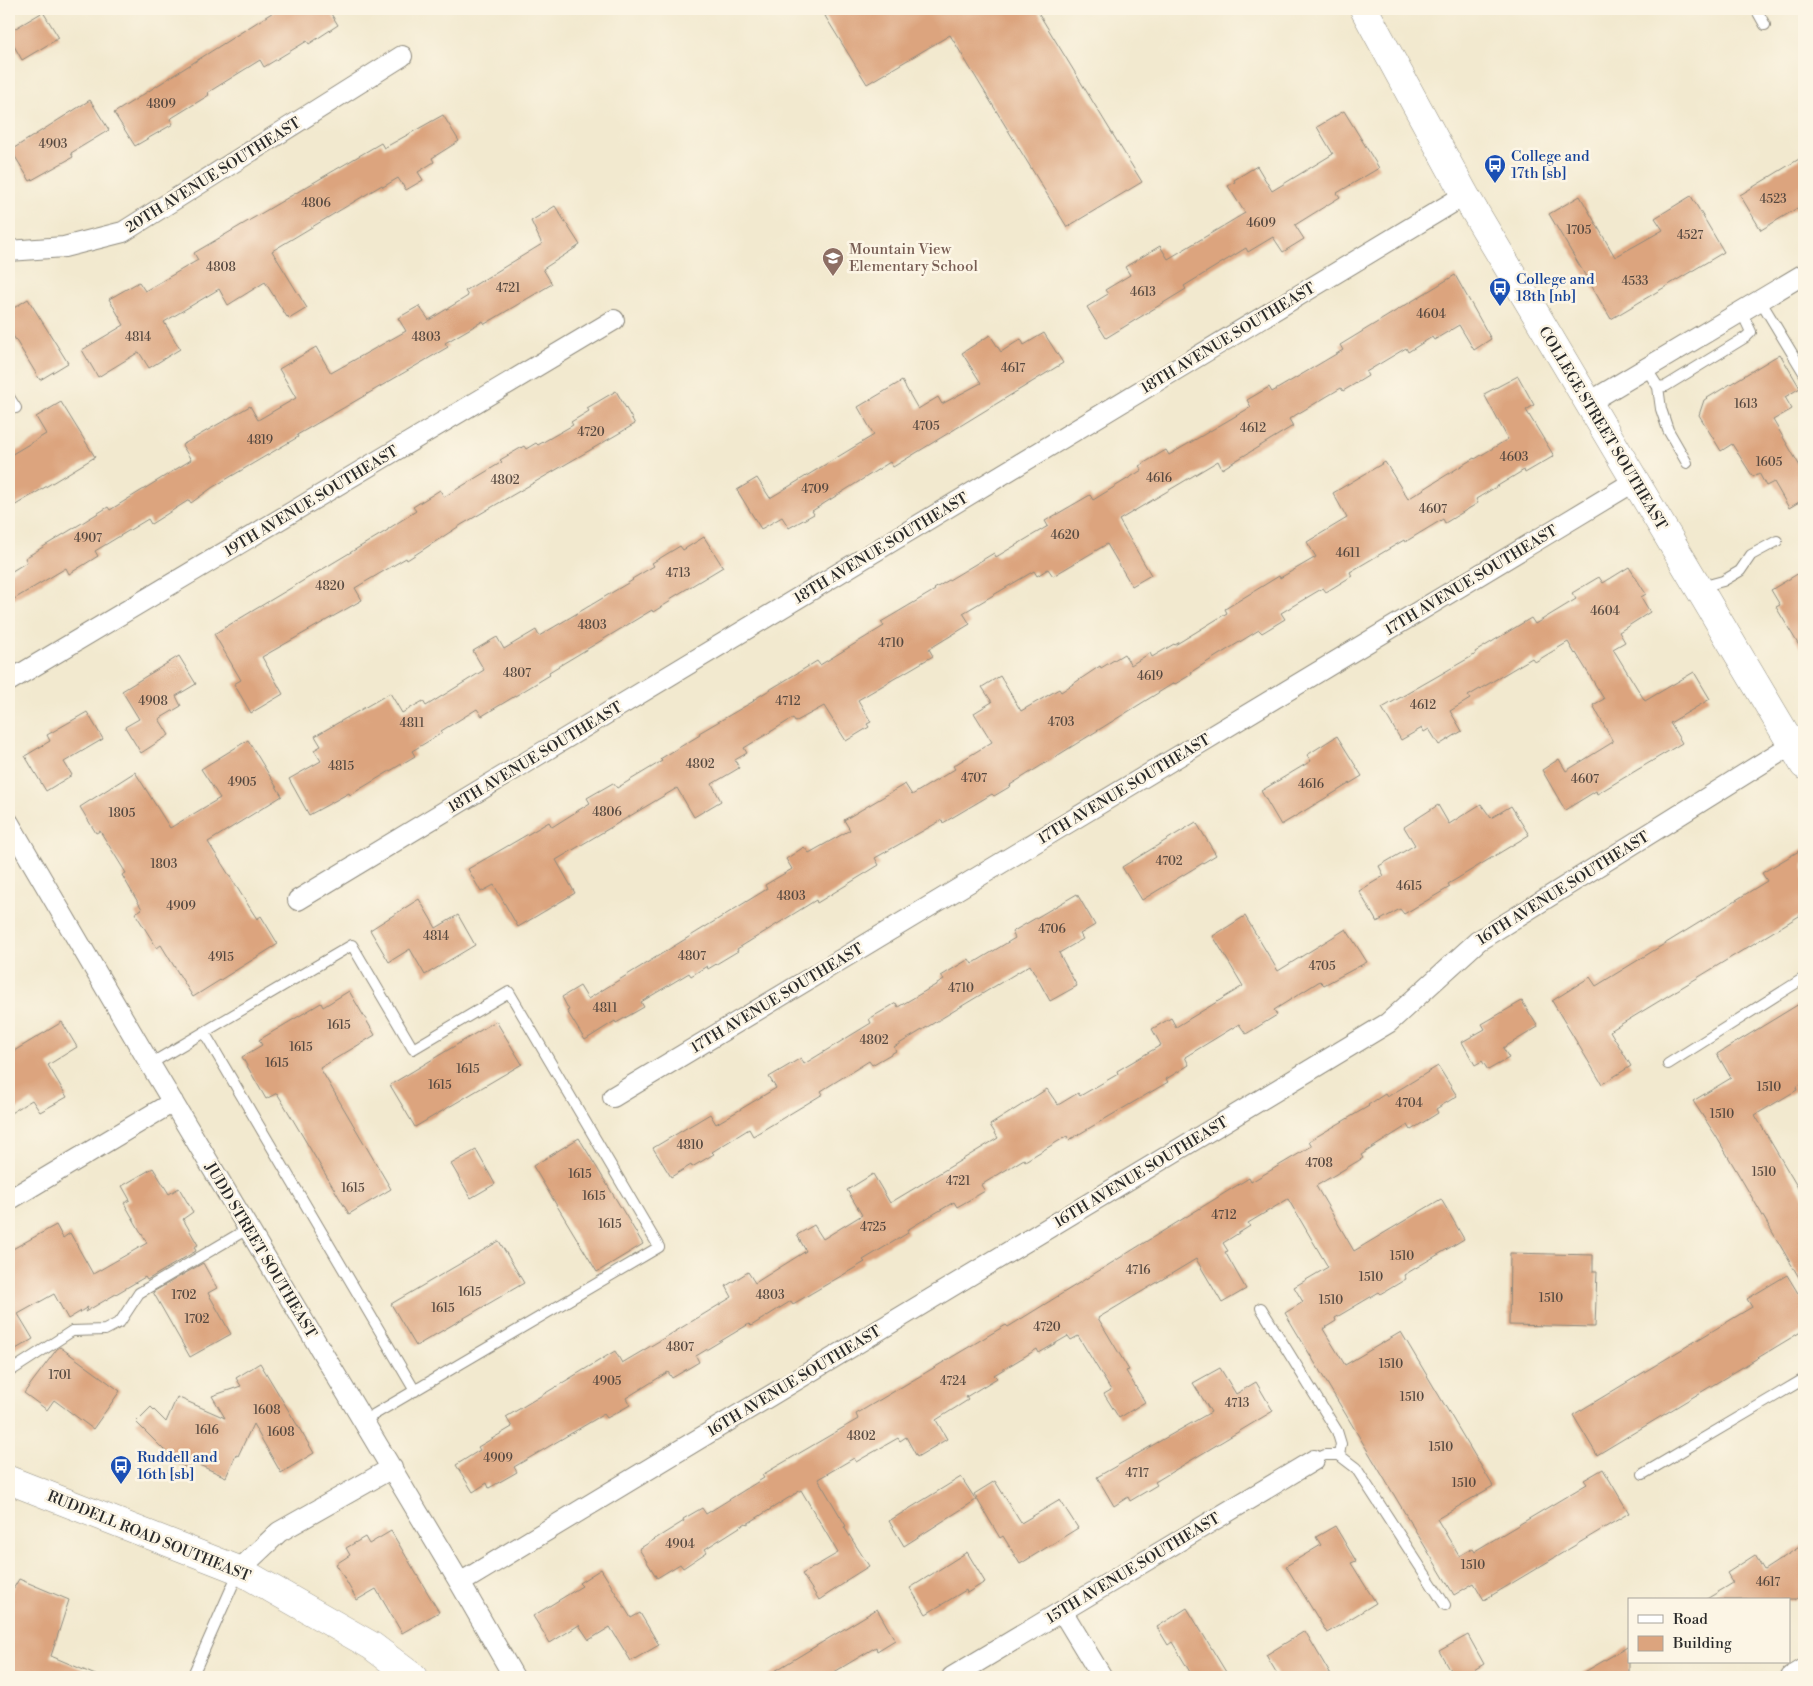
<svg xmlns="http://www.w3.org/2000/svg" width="1813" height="1686" viewBox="0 0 1813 1686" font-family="'Libre Bodoni',serif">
	<rect width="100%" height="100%" fill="#fcf5e5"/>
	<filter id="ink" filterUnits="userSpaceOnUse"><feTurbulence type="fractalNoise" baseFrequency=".02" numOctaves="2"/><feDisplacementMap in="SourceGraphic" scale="10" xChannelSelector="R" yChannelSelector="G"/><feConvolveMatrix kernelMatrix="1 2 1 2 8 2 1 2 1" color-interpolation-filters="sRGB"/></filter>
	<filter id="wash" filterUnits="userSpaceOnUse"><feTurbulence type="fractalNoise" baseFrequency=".0096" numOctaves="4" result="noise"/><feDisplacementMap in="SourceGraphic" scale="20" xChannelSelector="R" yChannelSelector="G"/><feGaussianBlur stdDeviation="1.12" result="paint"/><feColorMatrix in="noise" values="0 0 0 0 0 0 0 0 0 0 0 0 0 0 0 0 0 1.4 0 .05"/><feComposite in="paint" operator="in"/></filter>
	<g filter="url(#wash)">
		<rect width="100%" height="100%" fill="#f2e9cf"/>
		<g id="blocks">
			<path fill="#dca47e" d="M278,9h50l10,16 -29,19 -2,-3 -43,26 -4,-7 -53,33 2,2 -39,24 3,5 -38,22 -21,-33z
				M837,9h199l106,173 -75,45 -117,-192 -83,49 -42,-68z
				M43,12l16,26 -37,22 -13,-23v-5z
				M90,100l19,30 -38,23 2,4 -43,24 -19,-31z
				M1344,111l35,57 -42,25 3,4 -45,28 9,14 -21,13 -10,-15 -25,15 -2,-4 -62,38 2,3 -80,49 -19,-31 21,-13 -3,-4 25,-15 -5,-8 35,-21 8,13 77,-46 -17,-27 7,-4 -1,-2 23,-14 15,25 61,-37 -16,-27z
				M443,115l16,26 -27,17 2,4 -16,10 5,8 -17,10 -8,-12 -15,9 -1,-2 -110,66 35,57 -18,11 -1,-3 -1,1 -22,-35 -37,23 -9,-16 -55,33 16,27 -31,19 -10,-16 -41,25 -16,-27 42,-25 -15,-26 30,-17 6,9 53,-31 -4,-7 56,-33 131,-77 3,5z
				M1804,156v48l-43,26 -21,-35z
				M1580,196l35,61 48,-27 -8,-12 36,-22 33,56 -113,67 -62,-105z
				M555,206l25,39 -37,24 9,15 -67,40 -2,-3 -38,22 3,4 -151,88 1,2 -85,50 -22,16 -2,-3 -38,24 -3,-5 -53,32 3,5 -29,18 -3,-6 -57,34v-29l18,-11 -2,-4 83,-51 2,3 81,-50 -9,-15 68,-39 8,14 38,-22 -17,-29 37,-22 15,26 75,-42 -8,-13 21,-12 10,14 39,-24 -3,-5 77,-47 -11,-23z
				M1455,275l36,64 -17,11 -15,-25 -25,15 -2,-3 -24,15 -2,-4 -40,24 2,4 -25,15 -2,-3 -52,31 4,7 -71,43 -4,-8 -99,59 32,55 -19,11 -25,-42 -54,32 -5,-7 -11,7 -3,-5 -71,42 7,11 -41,25 4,7 -75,44 13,22 -4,2 2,3 -23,14 -22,-35 -29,16 -2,-4 -49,30 3,5 -12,7 4,8 -27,16 9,17 -27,16 -17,-29 -121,72 19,33 -57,34 -24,-42 -13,7 -13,-23 81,-47 3,5 38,-24 -3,-5 26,-15 4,5 45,-27 -2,-2 40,-24 -1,-2 55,-32 -1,-1 64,-39 3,4 64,-39 -3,-4 54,-32 -1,-1 60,-36 2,4 52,-31 -3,-5 45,-26 3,5 49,-30 -3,-4 27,-16 3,5 82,-48 -4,-7 22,-13 3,5 71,-42 -3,-5z
				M28,299l40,64 -28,17 -31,-51v-18z
				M1044,333l19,30 -170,104 -3,-5 -78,49 2,3 -25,14 -7,-11 -21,12 -24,-39 20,-12 13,20 104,-63 -16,-28 44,-26 16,28 20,-12 4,7 39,-21 -19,-30 28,-18 11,17 20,-13 3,6z
				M1780,354l20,34 -15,9 7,12 -19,11 31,53v26l-15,9 -15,-26 -8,4 -7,-13 -6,4 -21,-33 -11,7 -22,-36 5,-15z
				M1518,376l16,29 -8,5 28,46 -29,17 -1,-3 -48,29 2,4 -33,20 -2,-4 -38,23 -1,-2 -54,32 2,4 -26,16 -3,-4 -42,25 4,6 -23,14 -3,-3 -68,42 1,2 -17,10 -1,-1 -164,102 1,1 -17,10 -2,-2 -49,29 -1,-3 -67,38 4,7 -62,38 -1,-3 -79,49 1,2 -30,18 -1,-3 -16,10 -2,-3 -48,29 3,5 -28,16 -1,-2 -30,19 -18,-29 2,-1 -7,-13 18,-11 8,13 179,-110 -2,-4 27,-16 -6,-10 18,-12 5,6 41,-23 -6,-10 61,-36 7,11 43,-26 -2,-3 39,-24 -18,-29 18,-11 -10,-15 18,-11 21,35 38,-22 2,3 39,-26 1,2 23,-14 7,11 19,-12 2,4 22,-13 1,1 52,-32 -2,-4 54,-33 1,2 36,-21 -9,-15 40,-24 -14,-25 52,-31 23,37 66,-41 1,1 33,-20 -24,-45z
				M616,391l19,33 -174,101 -54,35 -1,-2 -51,30 7,12 -100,57 21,37 -32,19 -17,-29 7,-4 -27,-46 174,-104v-1l28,-18 -3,-4 27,-17 4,7 58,-35 -2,-2 24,-14 2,3 10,-6 2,2 35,-20 -2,-3 18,-11 -2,-3z
				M61,402l34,55 -86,52v-53l37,-22 -10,-17z
				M704,537l19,30 -53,32 1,2 -18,11 -1,-2 -103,62 1,3 -68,41 -5,-7 -36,22 1,2 -30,18 3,5 -65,39 -1,-2 -40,22 -20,-36 32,-18 -7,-11 7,-4 -6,-10 75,-43 12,20 21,-12 3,5 58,-36 -11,-19 24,-14 7,12 32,-19 3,6 94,-56 -1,-1 22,-13 -2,-3 28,-17 3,4z
				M1629,567l17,27 -5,3 9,15 -31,20 6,10 -12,7 32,52 49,-29 16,27 -40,24 12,20 -85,51 -1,-3 -31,19 -23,-40 17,-11 7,12 47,-29 -20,-37 11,-6 -28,-46 -1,1 -7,-12 -33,20 -3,-4 -64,38 2,3 -20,12 12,20 -23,14 -10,-16 -5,3 -2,-4 -21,12 -19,-32 94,-54 -1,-2 56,-34 4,6 41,-25 -4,-6 27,-16 4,6z
				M1804,570v84l-28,-47 4,-2 -9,-15z
				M179,656l17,28 -20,12 5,10 -22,13 10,16 -28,18 -16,-26 14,-8 -17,-28z
				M87,712l16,27 -39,23 8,13 -26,16 -21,-35 25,-15 -3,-6z
				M1337,736l25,40 -81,49 -20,-34 50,-30 -4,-6z
				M248,740l34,56 -74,46 49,77 4,-3 17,28 -85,53 -32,-52 -4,3 -22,-35 7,-4 -20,-34 4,-2 -26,-42 -4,2 -16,-26 55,-35 35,56 50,-30 -19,-29z
				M1481,804l10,14 20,-12 18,29 -74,45 -7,4 2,3 -46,27 -4,-5 -23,13 -18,-31 25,-15 -5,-10 36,-21 -11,-18 34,-22 11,19z
				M1196,822l20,33 -74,45 -20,-33z
				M1804,848v65l-194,118 21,35 -29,18 -50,-83 38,-24 6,9 171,-105 -5,-8z
				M1077,894l18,31 -15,9 3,5 -24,14 18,33 -27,15 -20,-36 -136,82 2,4 -24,14 -3,-4 -48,30 2,3 -70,42 -4,-7 -37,23 2,2 -22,13 -1,-2 -20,12 -18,-29 57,-34 6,10 60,-36 -7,-11 32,-19 3,6 67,-41 -2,-4 27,-16 2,4 46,-27 -3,-4 28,-17 3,5 43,-26 -3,-6z
				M419,899l17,29 22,-13 17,30 -50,30 -15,-26 -21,13 -19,-32z
				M1245,916l33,55 68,-42 21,33 -43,23 -4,-4 -46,29 3,5 -31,19 -7,-10 -54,33 4,8 -23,14 2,3 -99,58 -2,-4 -42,25 -1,-2 -43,26 4,6 -28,16 -3,-5 -47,28 1,3 -45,27 2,2 -72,42 -2,-3 -40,25 -2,-2 -53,32 3,6 -27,16 -4,-6 -42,26 4,7 -23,13 -3,-4 -90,53 3,5 -28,16 -2,-5 -14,9 -17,-27 24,-15 -2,-3 34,-20 -6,-10 109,-66 7,12 54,-32 56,-34 -6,-11 22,-14 7,11 51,-32 -9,-16 17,-10 9,14 39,-24 -15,-25 26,-16 17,29 108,-65 -8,-13 57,-36 11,16 20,-12 2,3 38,-22 -1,-3 44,-26 -9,-16 19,-11 5,9 67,-41 -30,-50z
				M349,991l26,44 -55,33 71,121 -42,25 -72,-121 -11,6 -24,-42 20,-12 -3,-5 62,-37 2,4z
				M1522,1001l16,26 -35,21 6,10 -21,12 -6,-9 -7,4 -13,-23 23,-13 -3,-5z
				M1804,1001v81l-8,5 1,3 -42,25 49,83v88l-88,-150 -23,-35 38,-23 -14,-24z
				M496,1021l26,43 -107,63 -25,-42z
				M62,1022l15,25 -29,18 19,32 -27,15 -8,-12 -23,14v-60z
				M1438,1066l19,30 -21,13 2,4 -27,17 -3,-5 -47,30 2,3 -47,28 38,65 87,-52 23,40 -60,36 2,4 -25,15 -2,-2 -44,26 1,3 -13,8 22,36 56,-33 92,154 -56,33 22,37 14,-8 2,3 112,-67 -3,-4 19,-11 26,44 -145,87 -10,-17 -20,12 -169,-282 18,-11 -9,-15 34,-20 -40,-68 -40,24 2,3 -27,17 5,8 -3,1 21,37 -24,14 -26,-44 -98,59 31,52 -3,1 19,31 -26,16 -15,-24 7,-4 -33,-54 -7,4 -3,-4 -29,17 -2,-4 -43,26 3,3 -31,19 2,3 -32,20 11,19 -30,18 -11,-20 -6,4 -2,-3 -42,24 -2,-4 -36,21 28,47 -2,1 25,39 -24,15 1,1 -27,18 -17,-26 36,-21 -37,-63 -54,34 -1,-1 -41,26 2,3 -24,16 -3,-4 -23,14 -18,-29 45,-28 -1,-2 19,-11 4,6 58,-36 -2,-3 96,-56 -2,-5 150,-89 2,2 241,-149 2,4 61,-36 -3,-5 60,-35 -1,-1 17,-11 2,3z
				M579,1138l64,106 -46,28 -64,-106z
				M476,1150l19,34 -24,14 -20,-34z
				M153,1168l16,26 10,-6 14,24 -10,7 15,26 -4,2 2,4 -49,29 -2,-3 -60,35 3,-5 -20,12 -14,-25 -36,20 15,25 -24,14v-102l47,-26 7,13 7,-5 23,41 54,-31 -23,-40 6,-3 -8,-14z
				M499,1241l25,42 -108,63 -25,-42z
				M1510,1253l83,2v16h4l-2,56 -86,-2z
				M203,1263l14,25 -9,5 23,41 -41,23 -37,-65z
				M1787,1275l17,28v27l-207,125 -24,-40 179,-108 -5,-8z
				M60,1347l60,44 -27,38 -39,-29 -7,10 -23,-17 33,-44z
				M260,1363l54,90 -33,20 -28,-49 -15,32 -2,-1 -10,22 -36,-16 -3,7 -20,-9 2,-4 -33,-33 15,-15 15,15 11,-25 48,21 -13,-22 29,-10 -5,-8z
				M1220,1368l16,26 20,-12 17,29 -118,71 2,3 -27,16 -2,-4 -14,9 -17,-29 114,-65 -18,-29z
				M961,1477l15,23 -72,46 -15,-25z
				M995,1481l26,42 39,-23 18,28 -58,36 -17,-28 -3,2 -26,-44z
				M1335,1526l21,35 -5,2 25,40 -49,30 -41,-67 35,-21 -5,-8z
				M391,1531l48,81 -37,21 -26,-44 -19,11 -21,-36 14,-9 -4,-7 19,-11 4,7z
				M1804,1544v50l-9,6h-90l28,-17 -6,-10 28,-18 9,15z
				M967,1552l18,30 -18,11 -1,-3 -40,24 -16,-26z
				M601,1569l30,49 9,-5 19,32 -28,16 -21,-34 -21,13 -10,-15 -29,18 -17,-27 49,-30 -3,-3z
				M19,1579l50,21 -18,56 49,21h-91v-81z
				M1187,1608l42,69h-36l-21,-35 -4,3 -11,-18z
				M877,1609l18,31 -18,11 -1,-4 -50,30h-61z
				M1305,1631l27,46h-53l-13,-22z
				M1468,1635l16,29 -22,13h-8l-15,-26z
				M1629,1646v31h-53z"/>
		</g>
	</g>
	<g filter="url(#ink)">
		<use href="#blocks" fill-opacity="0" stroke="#8e8a7d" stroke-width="1"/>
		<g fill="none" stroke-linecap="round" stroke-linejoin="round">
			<g stroke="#8e8a7d" stroke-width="12">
				<path id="lane" d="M1756,9l9,16
					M1760,300l44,73
					M1646,368l12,19 8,-1 80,-49 5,-5 -10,-21
					M1658,387l3,22 7,21 19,33
					M9,397l7,11
					M1701,587l22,-6 17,-10 11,-16 26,-14
					M204,1032l211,359
					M150,1064l202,-119 61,104 96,-57 150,255 -296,174
					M1668,1064l136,-86
					M1261,1308l76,123 4,13 -2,11
					M9,1372l63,-41 33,-1 15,-8 19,-29 110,-65
					M1314,1460l11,-5h14l17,13 89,137
					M1643,1474l161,-95
					M192,1677l47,-106"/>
			</g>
			<g stroke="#8e8a7d" stroke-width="22">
				<path id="street" d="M9,251l55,-4 59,-15 279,-176
					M1588,403l216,-129
					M9,681l605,-361
					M9,823l141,241 310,519 54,94
					M298,900l1167,-705
					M613,1097l1022,-616
					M9,1200l164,-98
					M239,1570l40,-38 113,-64
					M460,1583l928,-560 90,-82 326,-204
					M1062,1611l40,66
					M952,1677l362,-217
					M1791,1677l13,-8"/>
			</g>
			<g stroke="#8e8a7d" stroke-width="29">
				<path id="secondary" d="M9,1480l230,90 133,76 41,31"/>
			</g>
			<g stroke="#8e8a7d" stroke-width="29">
				<path id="primary" d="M1364,9l101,186 339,570"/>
			</g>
			<use href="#lane" stroke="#fff" stroke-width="10"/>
			<use href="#street" stroke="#fff" stroke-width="20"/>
			<use href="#secondary" stroke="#fff" stroke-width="28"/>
			<use href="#primary" stroke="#fff" stroke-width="28"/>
		</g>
	</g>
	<defs>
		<g id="bus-pin" transform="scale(1.125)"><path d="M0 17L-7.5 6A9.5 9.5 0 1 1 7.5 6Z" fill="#1a4fb4" stroke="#fcf5e5"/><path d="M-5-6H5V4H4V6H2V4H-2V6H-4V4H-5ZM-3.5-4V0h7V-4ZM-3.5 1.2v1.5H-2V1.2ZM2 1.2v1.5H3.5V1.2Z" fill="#fff"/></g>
		<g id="school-pin" transform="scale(1.125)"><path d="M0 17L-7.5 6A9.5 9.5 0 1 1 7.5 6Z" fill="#8d6e63" stroke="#fcf5e5"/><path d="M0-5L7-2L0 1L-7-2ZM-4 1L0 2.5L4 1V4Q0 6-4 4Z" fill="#fff"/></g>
	</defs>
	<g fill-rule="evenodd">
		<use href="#bus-pin" x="1495" y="165"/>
		<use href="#school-pin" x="833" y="258"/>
		<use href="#bus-pin" x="1500" y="288"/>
		<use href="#bus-pin" x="121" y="1466"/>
	</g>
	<g text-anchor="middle" stroke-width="5" stroke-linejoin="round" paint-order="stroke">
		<g font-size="12" fill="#574940">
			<text x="161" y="108">4809</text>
			<text x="53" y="148">4903</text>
			<text x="1773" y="203">4523</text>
			<text x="316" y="207">4806</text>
			<text x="1261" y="227">4609</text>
			<text x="1579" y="234">1705</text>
			<text x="1690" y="239">4527</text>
			<text x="221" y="271">4808</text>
			<text x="1635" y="285">4533</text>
			<text x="508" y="292">4721</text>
			<text x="1143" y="296">4613</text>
			<text x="1431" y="318">4604</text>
			<text x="138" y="341">4814</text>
			<text x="426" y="341">4803</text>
			<text x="1013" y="372">4617</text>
			<text x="1746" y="408">1613</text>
			<text x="926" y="430">4705</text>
			<text x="1253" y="432">4612</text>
			<text x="591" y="436">4720</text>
			<text x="260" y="444">4819</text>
			<text x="1514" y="461">4603</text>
			<text x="1769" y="466">1605</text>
			<text x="1159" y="482">4616</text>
			<text x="505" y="484">4802</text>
			<text x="815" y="493">4709</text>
			<text x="1433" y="513">4607</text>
			<text x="1065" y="539">4620</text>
			<text x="88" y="542">4907</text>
			<text x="1348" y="557">4611</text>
			<text x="678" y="577">4713</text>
			<text x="330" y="590">4820</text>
			<text x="1605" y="615">4604</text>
			<text x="592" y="629">4803</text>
			<text x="891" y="647">4710</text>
			<text x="517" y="677">4807</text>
			<text x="1150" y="680">4619</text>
			<text x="153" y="705">4908</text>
			<text x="788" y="705">4712</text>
			<text x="1423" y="709">4612</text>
			<text x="1061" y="726">4703</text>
			<text x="412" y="727">4811</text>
			<text x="700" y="768">4802</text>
			<text x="341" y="770">4815</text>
			<text x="974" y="782">4707</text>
			<text x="1585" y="783">4607</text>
			<text x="242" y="786">4905</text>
			<text x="1311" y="788">4616</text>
			<text x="607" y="816">4806</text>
			<text x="122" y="817">1805</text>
			<text x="1169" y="865">4702</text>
			<text x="164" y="868">1803</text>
			<text x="1409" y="890">4615</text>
			<text x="791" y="900">4803</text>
			<text x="181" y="910">4909</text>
			<text x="1052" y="933">4706</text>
			<text x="436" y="940">4814</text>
			<text x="692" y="960">4807</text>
			<text x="221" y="961">4915</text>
			<text x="1322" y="970">4705</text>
			<text x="961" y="992">4710</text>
			<text x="605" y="1012">4811</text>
			<text x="339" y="1029">1615</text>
			<text x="874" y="1044">4802</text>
			<text x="301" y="1051">1615</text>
			<text x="277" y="1067">1615</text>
			<text x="468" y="1073">1615</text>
			<text x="440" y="1089">1615</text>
			<text x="1769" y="1091">1510</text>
			<text x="1409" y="1107">4704</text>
			<text x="1722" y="1118">1510</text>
			<text x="690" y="1149">4810</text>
			<text x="1319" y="1167">4708</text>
			<text x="1764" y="1176">1510</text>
			<text x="580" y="1178">1615</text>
			<text x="958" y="1185">4721</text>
			<text x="353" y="1192">1615</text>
			<text x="594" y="1200">1615</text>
			<text x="1224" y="1219">4712</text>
			<text x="610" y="1228">1615</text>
			<text x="873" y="1231">4725</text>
			<text x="1402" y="1260">1510</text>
			<text x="1138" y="1274">4716</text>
			<text x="1371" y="1281">1510</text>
			<text x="470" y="1296">1615</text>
			<text x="184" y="1299">1702</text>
			<text x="770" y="1299">4803</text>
			<text x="1551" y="1302">1510</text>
			<text x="1331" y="1304">1510</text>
			<text x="443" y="1312">1615</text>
			<text x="197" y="1323">1702</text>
			<text x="1047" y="1331">4720</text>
			<text x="680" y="1351">4807</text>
			<text x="1391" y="1368">1510</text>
			<text x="60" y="1379">1701</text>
			<text x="607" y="1385">4905</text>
			<text x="953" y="1385">4724</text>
			<text x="1412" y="1401">1510</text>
			<text x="1237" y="1407">4713</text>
			<text x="267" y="1414">1608</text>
			<text x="207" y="1434">1616</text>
			<text x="281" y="1436">1608</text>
			<text x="861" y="1440">4802</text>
			<text x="1441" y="1451">1510</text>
			<text x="498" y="1462">4909</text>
			<text x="1137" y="1477">4717</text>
			<text x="1464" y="1487">1510</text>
			<text x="680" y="1548">4904</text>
			<text x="1473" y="1569">1510</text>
			<text x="1768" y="1586">4617</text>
		</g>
		<g font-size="15" fill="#164399" stroke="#fcf5e5" text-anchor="start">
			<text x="1511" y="161">College and<tspan x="1511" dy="17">17th [sb]</tspan></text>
			<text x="1516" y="284">College and<tspan x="1516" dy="17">18th [nb]</tspan></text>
			<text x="137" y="1462">Ruddell and<tspan x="137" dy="17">16th [sb]</tspan></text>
		</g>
		<g font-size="15" fill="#2b2b2b" stroke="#fcf5e5">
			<text transform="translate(213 175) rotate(-32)" y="5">20TH AVENUE SOUTHEAST</text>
			<text transform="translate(1228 338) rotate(-31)" y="5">18TH AVENUE SOUTHEAST</text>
			<text transform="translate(1603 428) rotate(59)" y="5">COLLEGE STREET SOUTHEAST</text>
			<text transform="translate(311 501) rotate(-31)" y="5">19TH AVENUE SOUTHEAST</text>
			<text transform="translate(881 548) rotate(-31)" y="5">18TH AVENUE SOUTHEAST</text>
			<text transform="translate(1471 580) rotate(-31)" y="5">17TH AVENUE SOUTHEAST</text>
			<text transform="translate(535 757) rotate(-31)" y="5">18TH AVENUE SOUTHEAST</text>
			<text transform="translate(1124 789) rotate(-31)" y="5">17TH AVENUE SOUTHEAST</text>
			<text transform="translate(1563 888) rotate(-32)" y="5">16TH AVENUE SOUTHEAST</text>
			<text transform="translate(777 998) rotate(-31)" y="5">17TH AVENUE SOUTHEAST</text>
			<text transform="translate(1141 1172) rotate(-31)" y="5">16TH AVENUE SOUTHEAST</text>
			<text transform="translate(261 1250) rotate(59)" y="5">JUDD STREET SOUTHEAST</text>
			<text transform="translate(794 1381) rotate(-31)" y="5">16TH AVENUE SOUTHEAST</text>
			<text transform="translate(149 1536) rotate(22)" y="5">RUDDELL ROAD SOUTHEAST</text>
			<text transform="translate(1133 1568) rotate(-31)" y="5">15TH AVENUE SOUTHEAST</text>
		</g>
		<g font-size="15" fill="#785e54" stroke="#fcf5e5" text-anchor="start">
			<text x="849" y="254">Mountain View<tspan x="849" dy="17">Elementary School</tspan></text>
		</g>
	</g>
	<rect width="1813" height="1686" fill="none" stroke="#fcf5e5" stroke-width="30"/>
	<rect x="1628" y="1598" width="162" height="65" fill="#fcf5e5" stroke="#a8a49b"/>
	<rect x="1638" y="1615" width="25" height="8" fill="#ffffff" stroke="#a8a49b"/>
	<text x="1673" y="1624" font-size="15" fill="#2b2b2b">Road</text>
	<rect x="1638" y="1636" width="25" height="15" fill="#dca47e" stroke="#a8a49b"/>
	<text x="1673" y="1648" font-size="15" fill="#2b2b2b">Building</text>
</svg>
